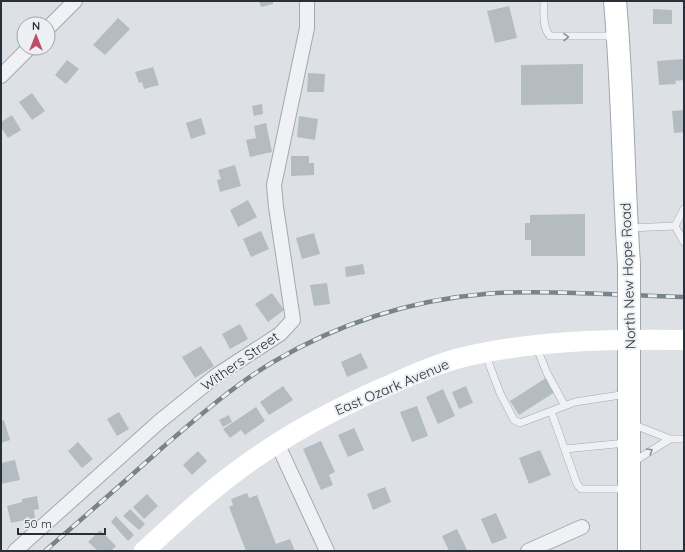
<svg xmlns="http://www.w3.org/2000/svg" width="685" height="552" viewBox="0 0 685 552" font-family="Quicksand,sans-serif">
	<rect width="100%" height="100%" fill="#dde1e5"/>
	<path fill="#b4bbc1" d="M259,1h14v3l-12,3z
		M509,6l8,32 -22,5 -8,-32z
		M653,9l19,1v14h-19z
		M118,18l12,11 -25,26 -12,-10z
		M684,59v21l-9,1 1,3 -17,1 -2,-24z
		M67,60l12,9 -13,15 -11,-9z
		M583,64v40l-62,1v-40z
		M153,67l6,18 -15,4 -2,-7 -3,1 -4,-11z
		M308,73l17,1 -1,18h-17z
		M32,93l13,18 -13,9 -13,-18z
		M262,104l1,10 -9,2 -2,-10z
		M684,110v22l-10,1 -2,-22z
		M12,115l9,15 -13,8 -7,-11v-5z
		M299,116l19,3 -3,21 -18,-3z
		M201,118l5,16 -15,5 -5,-16z
		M266,123l6,29 -22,5 -4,-17 10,-2 -2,-12z
		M291,156h18v7h5v12l-23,1z
		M235,165l6,21 -21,6 -3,-12 4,-1 -3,-9z
		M248,200l9,17 -19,10 -8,-17z
		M585,214v42h-54v-16h-6v-17h5v-8z
		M261,231l8,18 -18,8 -8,-18z
		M314,233l6,21 -18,5 -6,-21z
		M363,264l2,10 -19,3 -1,-10z
		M327,283l3,21 -16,2 -4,-21z
		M272,293l12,17 -16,12 -13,-18z
		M240,324l8,15 -18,10 -8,-15z
		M201,346l13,20 -19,12 -13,-21z
		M361,353l7,15 -21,9 -6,-15z
		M546,378l9,14 -36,23 -9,-14z
		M283,386l10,14 -24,15 -9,-13z
		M466,386l7,17 -14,6 -7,-17z
		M443,389l12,27 -17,8 -12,-27z
		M417,406l11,30 -16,6 -12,-30z
		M256,407l9,14 -20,14 -4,-5 -11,8 -7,-9z
		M119,412l10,17 -12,7 -10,-17z
		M229,415l3,7 -9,5 -4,-7z
		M4,420l6,20 -9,3v-22z
		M354,428l10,22 -16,7 -10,-22z
		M321,441l14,31 -6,3 4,10 -12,5 -18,-41z
		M78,442l15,17 -11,9 -14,-17z
		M540,450l11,25 -22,9 -10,-26z
		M198,451l9,10 -15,14 -9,-10z
		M15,460l5,20 -19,4v-21z
		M385,487l6,15 -18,8 -6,-16z
		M247,493l2,5 8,-3 19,49 14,-5 5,12h-49l-17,-44 4,-2 -2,-6z
		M147,494l11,12 -14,13 -11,-12z
		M37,496l2,13 -5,1 1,8 -24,5 -4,-17 15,-4v-3z
		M130,509l15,15 -6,6 -16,-14z
		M496,513l11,25 -15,6 -11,-25z
		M116,516l18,19 -6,6 -17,-19z
		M457,529l10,21 -18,1 -7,-15z
		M100,530l16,16 -5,5h-13l-10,-9z"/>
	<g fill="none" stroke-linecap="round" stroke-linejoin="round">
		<g stroke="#a3a9ae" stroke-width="8">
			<path id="lane" d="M544,1c0,12 -2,26 6,35h65
				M675,226l9,-17
				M675,226l9,16
				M629,228l46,-2
				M536,346l11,27 18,33
				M485,353l15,40 14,27 6,3 55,-21 52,-8
				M551,411l26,73 4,5h46
				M632,424l38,15h14
				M565,449l61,-6
				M633,462l37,-23"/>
		</g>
		<g stroke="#a3a9ae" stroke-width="16">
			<path id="street" d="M48,28l27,-27
				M1,76l28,-28
				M277,443l50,108
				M15,551l145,-130 57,-46 63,-41 13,-14 -17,-113 -2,-22 33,-157v-27
				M528,551l54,-24"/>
		</g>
		<g stroke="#9da7b0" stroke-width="24">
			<path id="primary" d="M615,1c8,88 8,176 14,263
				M629,319v232"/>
		</g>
		<use href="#lane" stroke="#eff1f4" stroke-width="7"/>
		<use href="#street" stroke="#eff1f4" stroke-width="14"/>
		<path stroke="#fff" stroke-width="20" d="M144,551c34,-31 67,-62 104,-88 43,-31 89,-55 137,-76 23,-10 46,-21 71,-28 74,-19 152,-20 228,-19"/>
		<use href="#primary" stroke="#fff" stroke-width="22"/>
		<g stroke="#78838d" stroke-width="4.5">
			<path id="rail" d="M45,551c39,-34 78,-68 117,-103 36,-31 71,-62 111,-86 64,-38 138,-62 212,-68 30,-3 60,-2 90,-1 37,1 73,3 109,4"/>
		</g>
		<use href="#rail" stroke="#ecf0f3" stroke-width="3" stroke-dasharray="9" stroke-linecap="butt"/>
		<g stroke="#9da7b0" stroke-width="24" stroke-linecap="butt">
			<path id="primary-bridge" d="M629,319v-55"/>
		</g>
		<use href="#primary-bridge" stroke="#fff" stroke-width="22"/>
	</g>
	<defs><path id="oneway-chevron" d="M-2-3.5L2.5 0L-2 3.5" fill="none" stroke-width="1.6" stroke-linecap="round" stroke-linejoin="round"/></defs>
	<g stroke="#8c9197">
		<use href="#oneway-chevron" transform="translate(566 37) rotate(-1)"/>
		<use href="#oneway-chevron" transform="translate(650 451) rotate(-31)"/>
	</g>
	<g text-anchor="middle" stroke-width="4" stroke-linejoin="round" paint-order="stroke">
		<g font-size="14" fill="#28313a" stroke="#ecf0f3">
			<text transform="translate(628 276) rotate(-92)" y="5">North New Hope Road</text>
			<text transform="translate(240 361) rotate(-35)" y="5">Withers Street</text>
			<text transform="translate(392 387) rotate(-23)" y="5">East Ozark Avenue</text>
		</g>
	</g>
	<rect width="685" height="552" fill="none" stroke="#28313a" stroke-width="4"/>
	<g transform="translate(36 36)"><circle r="19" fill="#ecf0f3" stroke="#9ea4a9"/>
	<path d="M0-3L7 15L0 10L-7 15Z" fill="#c14b6c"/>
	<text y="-6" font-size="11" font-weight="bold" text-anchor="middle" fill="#28313a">N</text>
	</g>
	<path d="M18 528v6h87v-6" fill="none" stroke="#28313a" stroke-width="2"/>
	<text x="24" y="528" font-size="12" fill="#28313a" stroke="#ecf0f3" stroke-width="3" paint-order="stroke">50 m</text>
</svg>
